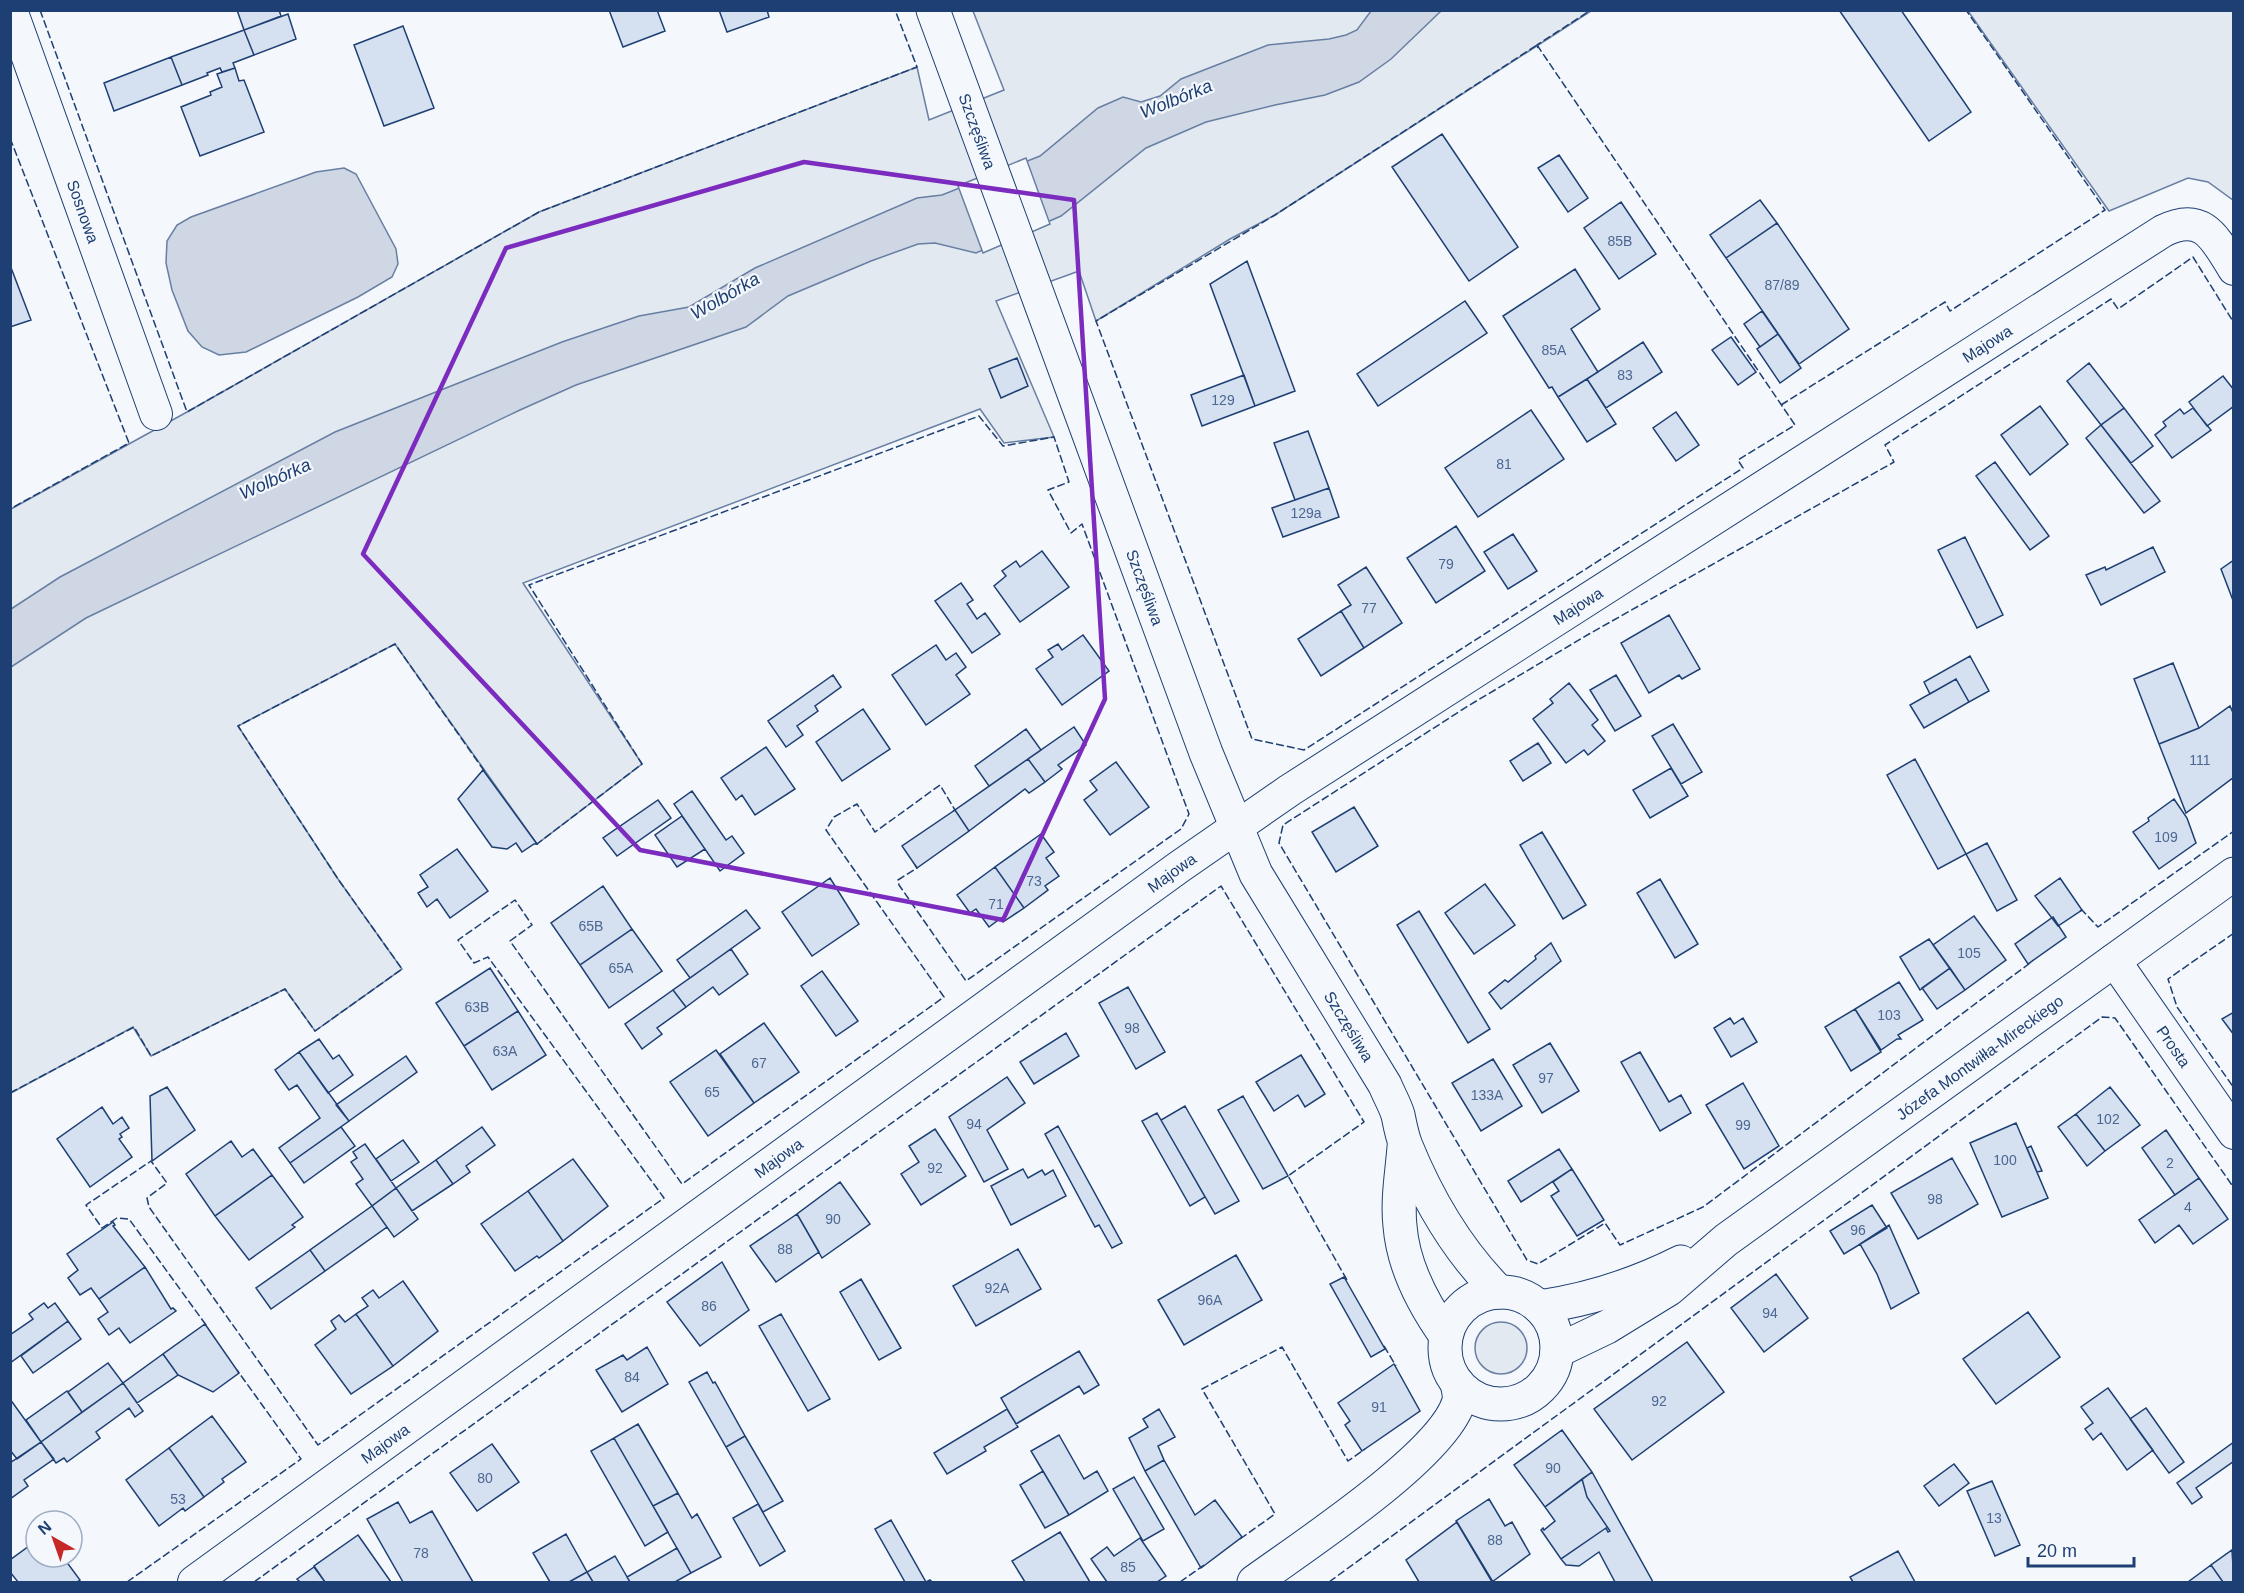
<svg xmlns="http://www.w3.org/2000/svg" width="2244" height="1593" viewBox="0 0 2244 1593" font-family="Arial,sans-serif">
	<rect width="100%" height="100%" fill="#f4f7fb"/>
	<path fill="#e3e9f0" stroke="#687fa3" stroke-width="1.5" d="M973,11h618l-316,204 -45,24 -134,82 -17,-50 -83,30 58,136 -50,6 -24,-34 -457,174 119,181 -105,80 -142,-200 -157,82 100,153 64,90 -87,62 -30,-42 -134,67 -18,-29 -122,66v-584l176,-97 352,-200 378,-145 12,53 75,-30z
		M1968,11h265v189l-25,-18 -20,-4 -79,33z
		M1475 1348a26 26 0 1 1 52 0a26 26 0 1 1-52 0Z"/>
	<path fill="#cfd7e4" stroke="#687fa3" stroke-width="1.5" d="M1371,11h70l-50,48 -32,23 -34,13 -50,10 -69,17 -60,26 -85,68 -85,37 -41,-10 -17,1 -47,17 -83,35 -42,31 -170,58 -56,25 -434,208 -75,49v-58l49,-32 275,-145 227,-90 77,-26 50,-9 66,-39 162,-70 25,-3 98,-39 58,-48 25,-11 18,5 19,-6 21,-17 87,-34 61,-6 17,-4 11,-5z
		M344,168l12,6 40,75 2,15 -6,13 -34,20 -112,55 -27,3 -17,-8 -14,-16 -16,-41 -6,-27 1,-22 10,-16 14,-8 125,-45z"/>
	<path fill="#f4f7fb" stroke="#687fa3" stroke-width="1.5" d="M1026,158l24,66 -67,29 -25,-67z"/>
	<path fill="#d5e0f0" stroke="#1d3f73" stroke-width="1.5" d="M237,10h42l2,6 -37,14z
		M609,10h48l8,21 -42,16z
		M719,10h48l2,7 -42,15z
		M1839,10h62l70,102 -42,29z
		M288,14l8,25 -42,16 -10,-25z
		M403,26l31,82 -50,18 -30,-81z
		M244,30l10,25 -21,8 2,5 -13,4 -2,-4 -13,5 1,2 -26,10 -11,-28z
		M171,57l11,28 -68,26 -10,-28z
		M235,68l4,13 5,-1 20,52 -64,24 -19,-49 30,-12 -1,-3 12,-5 -5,-13z
		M1442,134l76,113 -49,34 -77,-114z
		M1559,155l29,43 -20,14 -30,-44z
		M1760,200l17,23 -51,35 -16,-23z
		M1621,202l35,52 -37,25 -35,-51z
		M1777,223l72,106 -50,35 -73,-106z
		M1247,261l48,130 -40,15 -45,-122z
		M10,265l21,55 -21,7z
		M1575,269l25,40 -29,20 27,43 -40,25 -6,-10 -3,1 -46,-72z
		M1465,301l22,32 -109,73 -21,-32z
		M1762,311l16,23 -18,13 -16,-23z
		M1778,334l23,34 -21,15 -23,-34z
		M1731,337l25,35 -18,13 -26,-35z
		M1643,342l19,30 -56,36 -19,-29z
		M1017,358l11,28 -27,12 -12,-29z
		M2089,363l35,45 -23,17 -34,-44z
		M1244,375l11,31 -53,20 -11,-31z
		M2223,376l11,14v16l-27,20 -18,-24z
		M1587,379l29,45 -29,18 -29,-45z
		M2040,406l28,38 -38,31 -29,-40z
		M2124,408l29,38 -22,17 -30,-38z
		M2193,408l18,22 -39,28 -17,-23 11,-9 -3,-4 17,-13 4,5z
		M1531,410l33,49 -86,58 -33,-49z
		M1676,412l23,33 -23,16 -23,-33z
		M2101,425l59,76 -16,12 -58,-75z
		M1308,431l21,57 -34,12 -21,-57z
		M1995,462l54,74 -19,14 -54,-74z
		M1329,488l10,29 -56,20 -11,-29z
		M1456,526l29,45 -49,32 -29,-45z
		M1513,534l24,37 -29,18 -24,-37z
		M1965,537l38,78 -26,13 -39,-78z
		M2153,547l12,25 -64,33 -15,-30 19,-8 1,3z
		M1042,551l27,36 -49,35 -26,-36 12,-10 -4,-5 14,-10 4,6z
		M2234,560v43l-13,-34z
		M1366,567l36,56 -38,25 -23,-37 10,-6 -13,-20z
		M961,583l12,17 -6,4 10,15 8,-6 15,21 -28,19 -37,-52z
		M1341,611l23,37 -43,28 -23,-37z
		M1669,615l31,54 -18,10 -3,-4 -30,18 -28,-50z
		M1083,635l26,36 -47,34 -26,-36 17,-12 -5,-7 10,-6 4,6z
		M936,645l10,15 10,-7 10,14 -10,8 14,19 -44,31 -34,-50z
		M1970,656l19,35 -20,11 -13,-23 -26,15 -6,-12z
		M2173,663l26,65 -40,16 -25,-65z
		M833,675l8,12 -26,19 3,5 -21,15 6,9 -17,12 -18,-26z
		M1616,675l25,41 -26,15 -25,-41z
		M1956,679l13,23 -45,26 -14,-23z
		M1569,683l29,37 -6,5 13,16 -17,14 -4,-5 -18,13 -33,-44 20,-16 -3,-4z
		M2230,706l4,9v62l-48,36 -27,-69 40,-16z
		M863,709l27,40 -48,32 -26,-39z
		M1673,724l29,48 -21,12 -29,-48z
		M1074,727l12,18 -28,20 4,4 -17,13 -17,-23z
		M1026,729l15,21 -52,36 -14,-20z
		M1538,743l13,20 -28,18 -13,-20z
		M766,747l29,42 -40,26 -13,-20 -6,5 -15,-22z
		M1028,759l17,23 -16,11 -4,-4 -56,42 -14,-21z
		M1915,759l51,95 -28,15 -51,-94z
		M1116,762l33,45 -39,28 -26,-35 13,-10 -7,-9z
		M1671,768l17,28 -38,22 -17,-28z
		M483,770l54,74h-3l-12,8 -6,-9 -9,6 -15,-2 -34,-48z
		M692,791l34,49 6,-4 12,17 -24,18 -46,-67z
		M2174,799l13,19 9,25 -37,26 -26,-37 16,-11 -1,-3z
		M658,800l13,18 -54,38 -14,-18z
		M1354,807l24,39 -42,26 -24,-40z
		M955,810l14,21 -52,37 -15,-22z
		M682,816l23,33 -28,18 -22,-32z
		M1542,832l44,73 -23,14 -43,-74z
		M1041,834l13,18 -8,6 13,18 -14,10 3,4 -24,18 -29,-41z
		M1987,843l30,57 -20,11 -31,-57z
		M457,849l31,42 -38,27 -13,-19 -10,8 -9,-14 10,-6 -8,-12z
		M995,867l29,41 -21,14 -2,-4 -12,9 -13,-18 -6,4 -13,-18z
		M830,878l29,46 -47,32 -30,-44z
		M2060,878l22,32 -24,16 -23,-30z
		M1660,879l38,65 -23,14 -38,-65z
		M1485,884l30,41 -41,29 -29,-41z
		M603,886l29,43 -52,36 -29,-42z
		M746,910l14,18 -70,50 -13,-18z
		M1419,911l71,118 -22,14 -71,-118z
		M1974,916l32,44 -41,30 -32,-45z
		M2053,917l13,20 -38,27 -13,-20z
		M632,929l30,42 -53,37 -29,-43z
		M1929,939l21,29 -30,22 -20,-33z
		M1551,943l10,18 -60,48 -12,-16 16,-13 3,2 28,-23 -1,-3z
		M731,949l17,25 -29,21 -6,-8 -27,20 -13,-17z
		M490,968l28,43 -54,35 -28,-43z
		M1950,968l15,22 -28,19 -15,-21z
		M822,971l36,50 -22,15 -35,-50z
		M1899,982l24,38 -25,15 3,4h-4l-16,11 -26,-41z
		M1128,987l37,65 -29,17 -37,-66z
		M673,990l13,17 -29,21 5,6 -20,15 -17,-25z
		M1855,1009l26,43 -30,19 -26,-44z
		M518,1011l28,44 -54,35 -28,-44z
		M2234,1012v23l-12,-16z
		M1730,1018l4,6 9,-6 14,24 -26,15 -17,-29z
		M764,1023l35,49 -45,31 -34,-49z
		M1066,1033l13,23 -45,28 -14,-22z
		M319,1039l14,20 6,-4 14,20 -25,18 -29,-41z
		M1550,1043l29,48 -37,22 -29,-48z
		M716,1050l38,53 -46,33 -38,-54z
		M299,1052l50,69 -59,42 -11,-15 41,-30 -23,-33 -8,5 -14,-20z
		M1640,1052l29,50 12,-7 10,18 -31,18 -39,-69z
		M1301,1055l24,39 -20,13 -7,-12 -24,16 -18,-29z
		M406,1056l11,16 -68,49 -13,-16z
		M1493,1059l29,47 -41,25 -29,-48z
		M1007,1077l18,26 -38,27 21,39 -24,13 -35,-65z
		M1743,1083l36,63 -35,23 -38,-64z
		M167,1087l28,43 -43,31 -2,-65z
		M2110,1087l30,38 -35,26 -29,-37z
		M1243,1096l45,80 -25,13 -45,-79z
		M1185,1106l54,95 -24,13 -54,-94z
		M102,1107l11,17 9,-7 7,11 -9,6 2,3 -3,2 13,18 -42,30 -33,-48z
		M1157,1113l48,84 -15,9 -48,-85z
		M2076,1114l29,37 -18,15 -29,-39z
		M2016,1123l32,75 -46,19 -32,-74z
		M1058,1126l64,117 -10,5 -13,-23 -4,2 -50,-93z
		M341,1127l14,19 -51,37 -14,-20z
		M482,1127l13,18 -29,21 4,6 -17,12 -17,-24z
		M935,1129l31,47 -45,29 -20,-31 18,-12 -10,-16z
		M2166,1130l33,48 -24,17 -33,-47z
		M403,1140l16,22 -28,19 -15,-22z
		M231,1141l11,16 11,-8 19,26 -57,41 -29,-42z
		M365,1144l31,44 -24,18 -16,-22 7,-5 -12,-17 6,-4 -4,-6z
		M2031,1146l11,25 -5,1 -10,-24z
		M1559,1149l13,20 -51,33 -13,-21z
		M1952,1158l26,46 -60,35 -27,-46z
		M573,1159l35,47 -45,35 -35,-50z
		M436,1160l17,24 -41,27 -16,-23z
		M1023,1169l5,9 14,-8 3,5 8,-5 13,26 -55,29 -20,-39z
		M1572,1169l32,51 -27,16 -26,-40 8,-5 -6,-9z
		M272,1175l31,42 -11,8 3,2 -46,33 -34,-44z
		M2199,1178l29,41 -35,25 -14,-19 -24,18 -16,-23z
		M840,1182l30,42 -48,34 -25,-44z
		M396,1188l22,31 -24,18 -22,-31z
		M528,1191l35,50 -24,17 -2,-2 -22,15 -34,-47z
		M1872,1205l15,23 -43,26 -14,-23z
		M372,1206l15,21 -62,44 -15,-21z
		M797,1214l22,38 -43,30 -26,-36z
		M113,1222l2,3 -2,1 32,41 -46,32 -8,-11 -11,7 -12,-17 10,-8 -11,-16z
		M1889,1225l30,68 -28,16 -14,-35 -17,-30z
		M1018,1249l23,40 -65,37 -23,-40z
		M310,1250l15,21 -54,38 -15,-21z
		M1236,1255l26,45 -78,45 -26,-45z
		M722,1262l27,48 -49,36 -33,-44z
		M145,1267l26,42 2,-1 3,3 -46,32 -11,-15 -10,7 -11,-16 10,-7 -9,-13z
		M1776,1274l32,44 -44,34 -33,-44z
		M1344,1277l41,72 -14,8 -41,-73z
		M861,1279l40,69 -22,12 -39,-68z
		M403,1281l35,50 -45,35 -37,-52 12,-8 -6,-8 11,-8 6,8z
		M44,1303l4,5 7,-5 13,18 -58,42v-28l23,-16 -4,-5z
		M2028,1312l32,45 -64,47 -33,-45z
		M356,1314l37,52 -42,28 -36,-49 21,-16 -5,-8 8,-6 6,7z
		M781,1314l49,85 -22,12 -49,-85z
		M68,1321l13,18 -48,34 -12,-17z
		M205,1324l34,49 -26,19 -35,-17 -15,-21z
		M1687,1342l37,50 -92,68 -38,-51z
		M647,1347l21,37 -46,28 -26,-42 27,-15 4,5z
		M1079,1351l20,34 -15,9 -5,-8 -63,38 -15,-26z
		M163,1354l15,21 -41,28 -14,-20z
		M108,1363l15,20 -41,29 -14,-20z
		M1394,1364l26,47 -58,40 -17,-26 5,-4 -12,-18z
		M707,1372l6,11 2,-1 30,54 -19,11 -37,-65z
		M123,1383l20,28 -8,6 -6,-9 -33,24 4,6 -33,24 -3,-4 -8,5 -15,-21z
		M2108,1388l45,62 -26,20 -26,-37 -8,7 -8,-11 8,-6 -12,-16z
		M67,1391l15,21 -41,30 -15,-22z
		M10,1399l31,43 -24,17 -7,-9z
		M2146,1408l38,54 -15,11 -39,-54z
		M1007,1409l11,18 -34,20 2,4 -39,23 -13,-21z
		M1159,1409l16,28 -17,9 6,14 -19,11 -16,-33 19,-11 -5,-8z
		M212,1416l34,46 -24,17 2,3 -20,15 -35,-49z
		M638,1424l40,69 -25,13 -39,-68z
		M1562,1430l30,42 -47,35 -31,-42z
		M1059,1435l25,44 13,-8 11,20 -39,24 -38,-64z
		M745,1436l38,65 -20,11 -37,-65z
		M614,1438l54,94 -23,14 -54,-95z
		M41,1442l13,17 -30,21 4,6 -18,13v-36z
		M2234,1442v19l-38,27 6,9 -10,7 -15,-21z
		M492,1444l27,38 -42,29 -27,-38z
		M169,1448l35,49 -19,14 -2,-3 -24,18 -33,-46z
		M1164,1460l31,55 20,-15 27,37 -41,31 -56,-97z
		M1954,1464l15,19 -30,23 -15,-20z
		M1043,1471l26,44 -24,13 -25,-43z
		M1592,1472l61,110h-38l-16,-30 -20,14 -13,-1 -5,-6 45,-31 2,4 2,-1 -23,-34 -5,-18z
		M1134,1477l30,52 -21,12 -30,-52z
		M1582,1479l5,18 23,34 -2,1 -2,-4 -45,31 -20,-29 2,-2 1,2 11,-9 -10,-14z
		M1992,1481l28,64 -25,11 -28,-65z
		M678,1493l14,25 5,-4 24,43 -30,16 -38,-67z
		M1489,1499l16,27 7,-4 18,32 -38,28 -36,-61z
		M398,1502l12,21 22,-12 41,71h-70l-36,-63z
		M758,1504l27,47 -25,15 -27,-48z
		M891,1520l35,62 4,-2 2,2h-27l-30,-53z
		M1457,1522l36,60h-74l-13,-22z
		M1060,1532l30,50h-65l-13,-21z
		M566,1534l21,38 -18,10h-19l-17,-29z
		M358,1535l33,47h-66l-11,-16z
		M1140,1538l26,38 -9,6h-50l-16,-23 16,-12 7,9z
		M36,1541v16h27l17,23 -3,2h-59l-8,-10v-12z
		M677,1548l14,25 -16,9h-45l-3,-5z
		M2232,1550l2,32h-11l-12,-17z
		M1898,1551l17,31h-62l-3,-5z
		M615,1556l15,26h-37l-6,-10z
		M2211,1565l12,17h-35z
		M314,1567l11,15h-25l-3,-3z
		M587,1572l6,10h-24z"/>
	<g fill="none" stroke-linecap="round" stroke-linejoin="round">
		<g stroke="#1d3f73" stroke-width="34">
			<g id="minor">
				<path id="s1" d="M11,10l145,404"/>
				<path id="s2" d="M2114,960l120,173"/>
				<path id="s3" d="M194,1582l985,-715 111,-77 873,-559c40,-20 52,7 71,38"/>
			</g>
		</g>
		<g stroke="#1d3f73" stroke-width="35">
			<g id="tertiary">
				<path id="s4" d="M933,10l273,743 50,121 129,211c4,10 10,20 13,30 2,10 4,21 8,31 22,54 51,104 93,146"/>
				<path d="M1404,1147c-2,26 -7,53 -4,79 3,39 24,79 46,110"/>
			</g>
		</g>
		<g stroke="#1d3f73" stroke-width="35">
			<g id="secondary">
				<circle cx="1501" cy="1348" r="56"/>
				<path d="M1539,1307c49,-7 98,-23 142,-45"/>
				<path id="s5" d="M1557,1351l50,-24 62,-38 57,-49 508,-366"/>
				<path d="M1254,1582c48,-35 190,-127 205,-181 1,-6 -1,-13 -2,-18"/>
			</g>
		</g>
		<use href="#minor" stroke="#f4f7fb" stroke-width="32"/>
		<use href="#tertiary" stroke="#f4f7fb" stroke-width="33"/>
		<use href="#secondary" stroke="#f4f7fb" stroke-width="33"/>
		<path stroke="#1d3f73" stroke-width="1.5" stroke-dasharray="8 3" stroke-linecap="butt" d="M40,10l147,402 352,-200 378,-145 -22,-57
			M1537,45l258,380 -57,35 5,8 -439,282 -52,-11 -156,-418 179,-106z
			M1538,48l-1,-3 54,-35
			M10,138l119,305 -119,66
			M1781,405l164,-103 5,9 155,-101 -139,-200
			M536,843l1,1 105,-80 -113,-179 450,-169 24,30 51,-9 15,45 -21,8 23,43 11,-9 107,290 -8,15 -215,152 -67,-96 -1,-5 19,-12 -2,-3
			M2080,911l2,-1 16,17 136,-96
			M2234,933l-66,46 9,28 57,81
			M2030,963l-327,244 -83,38 -15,-22 -67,41 -11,-4 -248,-417 4,-18 185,-119 121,-72 305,-172 -9,-17 226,-146 7,10 75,-52 41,66
			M10,1093l124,-66 17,29 134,-67 30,42 87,-62 -64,-90 -100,-153 157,-82 90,128
			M206,1325l-77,-106 -12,-1 -15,10 -16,-23 65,-44 16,22 -20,15 2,9 169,238 346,-247 -176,-241 -14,6 -16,-23 57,-40 17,25 -22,16 172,243 262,-187 -118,-167 8,-13 23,-13 18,28 65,-47 15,25 -2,1
			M1384,1346l12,20
			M1240,1539l35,-25 -73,-125 80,-42 66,114 17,-12
			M127,1582l174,-123 -64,-89
			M254,1582l967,-696 143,236 -76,54 59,104
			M1180,1582l24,-17
			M1329,1582l773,-565 13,1 119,170"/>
	</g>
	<path fill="none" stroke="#7b2cbf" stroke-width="4.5" stroke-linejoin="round" d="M804,162l270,38 31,499 -102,221 -363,-70 -277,-296 143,-306z"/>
	<g text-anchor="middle" stroke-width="4.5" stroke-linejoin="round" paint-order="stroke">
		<g font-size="14" fill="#4b6792">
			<text x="1620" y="246">85B</text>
			<text x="1782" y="290">87/89</text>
			<text x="1554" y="355">85A</text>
			<text x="1625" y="380">83</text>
			<text x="1223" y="405">129</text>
			<text x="1504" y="469">81</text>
			<text x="1306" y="518">129a</text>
			<text x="1446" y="569">79</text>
			<text x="1369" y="613">77</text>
			<text x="2200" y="765">111</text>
			<text x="2166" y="842">109</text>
			<text x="1034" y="886">73</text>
			<text x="996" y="909">71</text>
			<text x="591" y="931">65B</text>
			<text x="1969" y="958">105</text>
			<text x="621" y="973">65A</text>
			<text x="477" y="1012">63B</text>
			<text x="1889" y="1020">103</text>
			<text x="1132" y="1033">98</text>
			<text x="505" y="1056">63A</text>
			<text x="759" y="1068">67</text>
			<text x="1546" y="1083">97</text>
			<text x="712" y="1097">65</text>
			<text x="1487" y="1100">133A</text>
			<text x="2108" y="1124">102</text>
			<text x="974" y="1129">94</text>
			<text x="1743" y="1130">99</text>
			<text x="2005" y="1165">100</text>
			<text x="2170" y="1168">2</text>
			<text x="935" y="1173">92</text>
			<text x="1935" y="1204">98</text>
			<text x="2188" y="1212">4</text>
			<text x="833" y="1224">90</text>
			<text x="1858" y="1235">96</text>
			<text x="785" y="1254">88</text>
			<text x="997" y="1293">92A</text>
			<text x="1210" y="1305">96A</text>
			<text x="709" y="1311">86</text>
			<text x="1770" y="1318">94</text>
			<text x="632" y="1382">84</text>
			<text x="1659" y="1406">92</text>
			<text x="1379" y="1412">91</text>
			<text x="1553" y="1473">90</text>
			<text x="485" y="1483">80</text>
			<text x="178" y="1504">53</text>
			<text x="1994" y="1523">13</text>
			<text x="1495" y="1545">88</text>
			<text x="421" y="1558">78</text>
			<text x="1128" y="1572">85</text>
		</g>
		<g font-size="16" fill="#1d3f73" stroke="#f4f7fb">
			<text dy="6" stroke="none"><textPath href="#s4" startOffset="129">Szczęśliwa</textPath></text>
			<text dy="6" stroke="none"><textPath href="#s1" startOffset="214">Sosnowa</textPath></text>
			<text dy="6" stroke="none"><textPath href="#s3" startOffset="2180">Majowa</textPath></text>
			<text dy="6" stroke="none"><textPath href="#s4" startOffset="615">Szczęśliwa</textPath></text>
			<text dy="6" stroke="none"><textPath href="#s3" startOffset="1694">Majowa</textPath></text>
			<text dy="6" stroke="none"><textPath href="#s3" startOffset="1208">Majowa</textPath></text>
			<text dy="6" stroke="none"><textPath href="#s4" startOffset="1101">Szczęśliwa</textPath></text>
			<text dy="6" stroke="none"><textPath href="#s2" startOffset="105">Prosta</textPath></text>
			<text dy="6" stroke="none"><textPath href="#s5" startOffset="516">Józefa Montwiłła-Mireckiego</textPath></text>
			<text dy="6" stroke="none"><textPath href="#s3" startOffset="722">Majowa</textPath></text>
			<text dy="6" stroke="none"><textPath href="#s3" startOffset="236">Majowa</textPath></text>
		</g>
		<g font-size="18" font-style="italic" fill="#1d3f73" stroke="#f4f7fb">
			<text transform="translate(1176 99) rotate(-22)" y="6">Wolbórka</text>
			<text transform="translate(725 296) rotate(-30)" y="6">Wolbórka</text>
			<text transform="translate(275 479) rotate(-24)" y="6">Wolbórka</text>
		</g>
	</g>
	<rect width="2244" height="1593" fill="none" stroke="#1d3f73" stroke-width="24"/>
	<g transform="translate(54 1539) rotate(320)"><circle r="28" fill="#f4f7fb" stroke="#9eadc5" stroke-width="1.5"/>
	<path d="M0-4.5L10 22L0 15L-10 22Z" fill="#c62828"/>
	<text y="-9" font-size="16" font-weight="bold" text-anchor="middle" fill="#1d3f73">N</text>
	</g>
	<path d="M2028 1557v9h106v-9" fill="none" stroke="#1d3f73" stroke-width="3"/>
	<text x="2037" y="1557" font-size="18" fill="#1d3f73" stroke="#f4f7fb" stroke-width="4.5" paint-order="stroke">20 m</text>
</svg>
